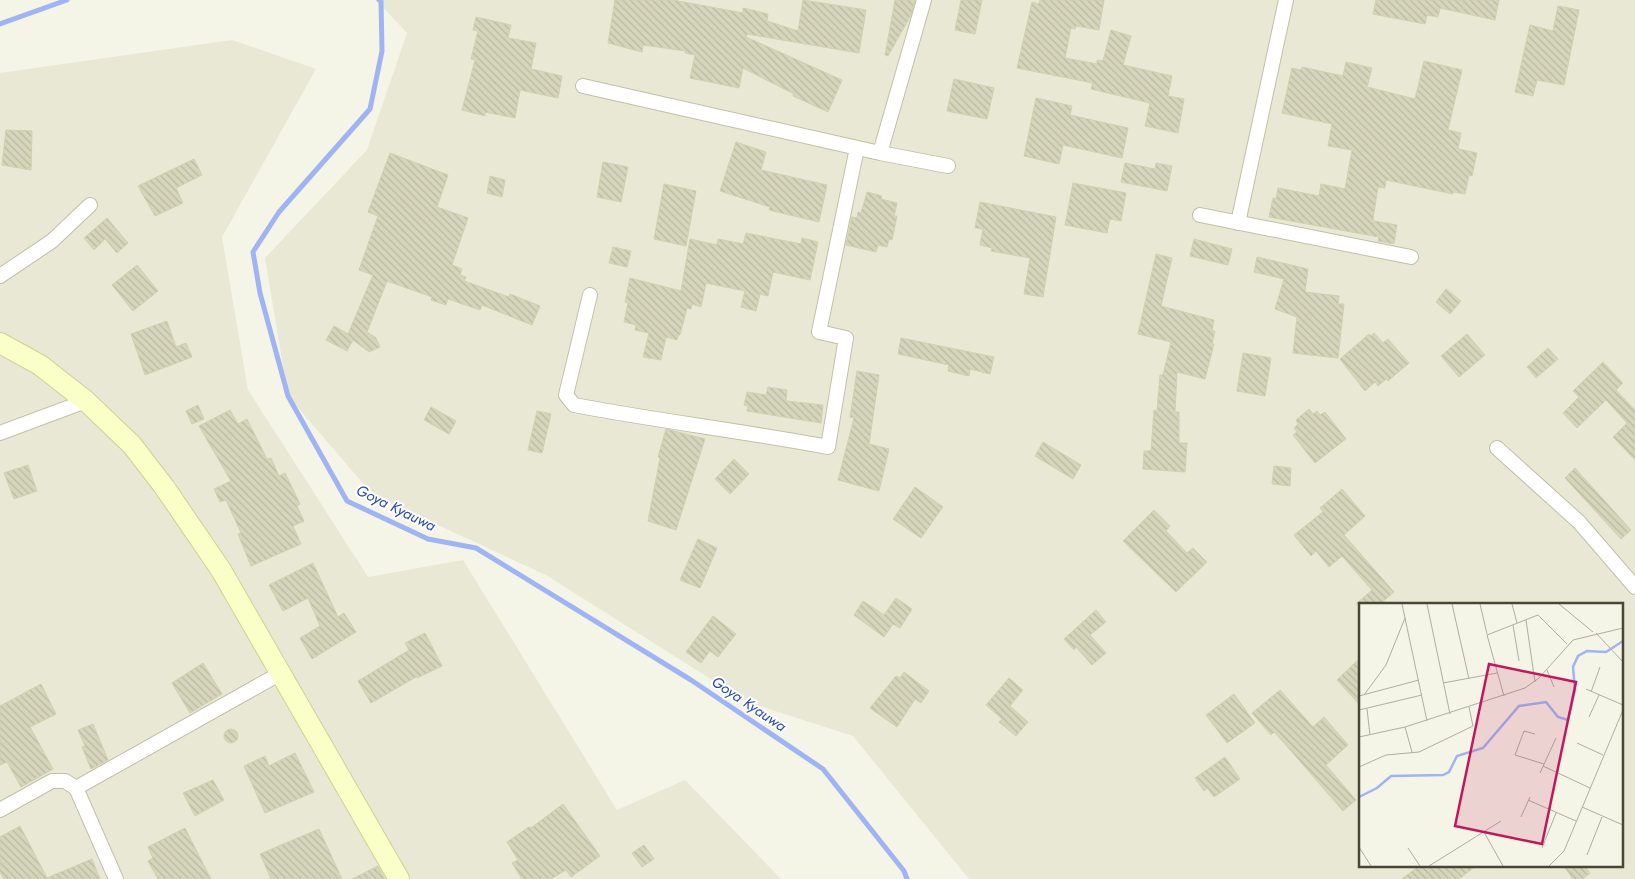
<svg xmlns="http://www.w3.org/2000/svg" width="1635" height="879" viewBox="0 0 1635 879" font-family="Jost,sans-serif">
	<defs>
		<pattern id="building-back-hatch" width="6" height="6" patternUnits="userSpaceOnUse" patternTransform="scale(1.25)"><rect width="6" height="6" fill="#d6d5bc"/><path d="M-1 5l2 2M0 0l6 6M5-1l2 2" fill="none" stroke="#b9b8a2"/></pattern>
	</defs>
	<rect width="100%" height="100%" fill="#f4f4e7"/>
	<path fill="#e8e8d5" fill-rule="evenodd" d="M376,0h1259v879h-666l-116,-143 -106,-34 -201,-127 -173,-80 -85,-99 -23,-138 102,-108 40,-117zM1360,604h261v261h-261z
		M232,40l84,29 -94,168 26,153 120,187 95,-17 154,250 68,-30 96,99h-781v-806z"/>
	<g fill="none" stroke-linecap="round" stroke-linejoin="round">
		<path stroke="#a0b4f4" stroke-width="5" d="M379,0l2,1 1,50 -12,58 -91,103 -26,40 7,41 28,103 59,105 81,38 48,9 215,132 132,89 81,102 3,8
			M0,24l67,-24"/>
	</g>
	<path fill="url(#building-back-hatch)" stroke="#d1d0ae" d="M615,0h58l70,13v-5l25,6 -1,7 31,10 5,-31 63,10 -7,43 -112,-19 -1,3 96,43 -14,32 -35,-16 1,-2 -51,-26 -4,20 -49,-10 5,-23 -10,-2 1,-2 -43,-6 -1,7 -34,-9z
		M895,0h20l-4,15 -23,41 -3,-1z
		M961,0h21l-7,34 -20,-4z
		M1040,0h64l-5,30 -23,-4 -1,3 -4,-1 -6,30 32,6v-4l6,1 8,-31 20,6 -8,29 49,11 -4,20 16,3 -6,34 -33,-7 5,-23 -59,-14 2,-6 -76,-15 15,-66 7,2z
		M1376,0h123l-4,20 -55,-12 -2,9 -11,-2 -2,9 -52,-10z
		M1558,6l21,4 -15,75 -27,-5 -4,16 -18,-4 15,-67 23,6z
		M476,17l35,8 -3,13 28,5 -5,26 31,7 -4,22 -38,-8 -5,28 -30,-6v4l-23,-6 13,-50 -4,-1 7,-28 -5,-1z
		M1424,61l38,9 -14,60 13,3 -3,16 19,4 -5,23 -3,-1 -4,19 -12,-2v2l-67,-14 -1,8 -7,-1 -5,32 1,2 23,4 -3,19 -16,-3 1,-4 -110,-20 4,-19 3,1 2,-11 41,8 2,-12 24,5 7,-39 -24,-4 4,-22 -50,-11 10,-45 9,2 1,-3 41,9 3,-14 26,6 -5,19 48,12z
		M954,79l40,9 -7,31 -40,-8z
		M1036,98l36,8 -2,9 58,13 -6,30 -59,-13 -4,19 -35,-8z
		M6,130l26,1 -1,39 -29,-5z
		M736,142l30,10 -5,18 66,15 -8,37 -50,-12 1,-3 -50,-16z
		M390,153l58,22 -11,32 31,11 -16,47 10,4 -2,6 6,2 -2,4 45,16 1,-3 30,12 -8,19 -50,-20 -2,5 -32,-11 -2,6 -15,-5 1,-3 -45,-16 -20,51 9,6 4,9 -11,5 -16,-12 -6,11 -21,-11 8,-14 14,8 25,-59 -14,-5 19,-54 -10,-4z
		M194,159l8,16 -26,13 7,15 -28,13 -17,-30z
		M603,162l25,5 -7,35 -24,-5z
		M1125,163l30,6 1,-6 16,3 -5,25 -46,-9z
		M490,176l15,4 -3,17 -15,-4z
		M1073,183l53,10 -5,28 -11,-2 -3,14 -42,-8z
		M664,184l32,7 -10,55 -32,-7z
		M867,192l15,4 -1,3 16,4 -3,13h3l-5,24 -3,-1 -2,8 -9,-2 -2,7 -30,-7 6,-28 5,1 1,-6 3,1z
		M980,202l76,15 -13,80 -19,-3 6,-36 -39,-7 1,-3 -12,-3 3,-16 -8,-1z
		M107,218l21,25 -11,10 -12,-14 -11,11 -10,-12z
		M746,233l55,11 1,-6 16,4 -8,38 -37,-8 -5,24 -8,-2 -4,17 -15,-4 4,-16 -39,-8 -5,24 -9,-3 -1,5 -4,-1 -7,27h-2l-1,5 -11,-3 -5,23 -18,-3 6,-24 -14,-3 1,-5 -12,-3 4,-19 -3,-1 5,-24 51,13 9,-52 27,6 1,-6 25,5z
		M1194,239l38,10 -4,16 -38,-9z
		M613,247l18,4 -4,16 -18,-4z
		M1156,254l16,4 -11,48 53,14 -2,11h3l-3,13h2l-9,35 -28,-7 -2,40h4v31h8l-2,29 -42,-3 1,-18h7l3,-41 3,1 3,-36h3l8,-33 -33,-8z
		M1257,257l51,12 -3,23 34,4 -1,8h6l-6,54 -45,-5 4,-36 -22,-8 9,-30 -30,-7z
		M137,265l21,26 -25,20 -21,-26z
		M1446,289l15,12 -11,13 -14,-12z
		M167,321l9,26 10,-4 6,14 -47,18 -14,-41z
		M1374,333l9,10 5,-4 21,24 -21,18 -2,-2 -8,7 -3,-4 -10,9 -25,-32 29,-25 2,2z
		M1467,334l18,21 -26,22 -18,-21z
		M901,338l93,19 -4,17 -20,-5 -1,7 -21,-5 1,-6 -51,-11z
		M1548,348l10,11 -22,19 -9,-11z
		M1243,353l28,5 -6,38 -28,-5z
		M1603,362l20,21 -7,7 19,20v50l-22,-23 14,-14 -21,-23 -29,28 -14,-15 16,-16 -6,-6z
		M857,371l22,4 -10,69 20,5 -10,42 -41,-11 16,-62 -4,-1z
		M768,387l19,3 -1,11 37,4 -2,18 -74,-12 1,-5 -4,-1 3,-13 19,3z
		M198,405l6,14 -12,5 -6,-13z
		M431,407l25,14 -7,13 -25,-14z
		M1309,409l4,5 4,-3 3,4 5,-3 21,27 -31,24 -22,-28 4,-3 -3,-4 4,-4 -2,-4z
		M230,410l8,14 9,-5 20,40 4,-1 8,18 6,-3 15,31 -3,2 7,15 -11,5 8,18 -50,22 -13,-32 3,-1 -15,-33 -6,2 -6,-13 17,-8 -32,-55z
		M537,411l14,3 -9,39 -14,-3z
		M666,429l39,10 -29,91 -28,-9 12,-63 -2,-1z
		M1043,442l38,23 -8,14 -38,-23z
		M734,459l15,15 -19,20 -15,-15z
		M28,465l9,26 -23,8 -10,-26z
		M1274,466l17,2 -1,18 -18,-2z
		M1575,468l56,62 -10,9 -56,-61z
		M915,487l28,20 -22,31 -28,-19z
		M1342,489l23,27 -21,19 50,57 -14,12h-24l16,-14 -30,-34 -13,11 -13,-16 -5,5 -17,-21 29,-23 -3,-4z
		M1154,510l16,16 -4,5 21,22 6,-5 14,14 -31,30 -53,-51z
		M698,539l19,9 -17,40 -20,-8z
		M313,563l25,54 6,-4 12,19 -44,27 -12,-21 20,-12 -12,-28 -25,13 -14,-26z
		M896,598l16,11 -12,19 -7,-4 -9,13 -30,-22 9,-14 21,14z
		M1096,610l10,12 -16,13 16,18 -14,12 -16,-18 -2,3 -10,-11z
		M713,616l23,18 -18,23 -8,-6 -9,12 -15,-11z
		M425,633l17,33 -25,12 -1,-1 -45,26 -13,-22 51,-31 -4,-7z
		M1360,658v47l-23,-25z
		M203,663l19,31 -32,19 -18,-30z
		M904,672l25,19 -8,12 -6,-4 -18,28 -27,-19 26,-32 4,2z
		M1009,678l14,12 -13,16 18,16 -12,14 -17,-14 3,-3 -16,-14z
		M41,684l15,30 -26,13 23,42 -32,18 -14,-25 -7,3v-59z
		M1280,690l33,37 11,-10 24,28 -22,20 30,35 -13,11 -58,-67 -11,-12 -3,3 -19,-22z
		M1234,694l21,29 -28,20 -21,-28z
		M93,724l15,36 -17,9 -9,-22 3,-1 -7,-16z
		M224 736a7 7 0 1 1 14 0a7 7 0 1 1-14 0Z
		M295,753l19,39 -49,21 -21,-47 21,-10 4,10z
		M1225,757l15,22 -26,18 -7,-9 -3,3 -9,-13z
		M213,780l11,20 -29,16 -12,-23z
		M563,804l37,52 -29,21 -5,-7 -15,9h-29l-10,-16 6,-3 -11,-18 22,-15 2,1z
		M20,826l27,52 45,-19 8,20h-96l-4,-7v-35z
		M185,828l26,51h-53l-10,-18 5,-3 -5,-11z
		M319,829l23,50h-71l-11,-25z
		M644,845l10,14 -12,8 -10,-14z
		M1420,865h57l-18,14h-57z
		M1563,865h21l6,8 -7,6h-10z
		M378,866l7,13h-33z"/>
	<g fill="none" stroke-linecap="round" stroke-linejoin="round">
		<g stroke="#c0c0a9" stroke-width="16">
			<path id="street" d="M583,86l297,67 68,13
				M880,153l44,-153
				M1200,215l211,42
				M1238,223l48,-223
				M0,276l52,-35 38,-36
				M590,295l-24,100 8,10c84,16 169,26 254,42l18,-109 -27,-6 38,-184
				M0,433l86,-32
				M1497,448l82,74 56,65
				M76,788l205,-115
				M0,810l52,-29h13l11,7 40,91"/>
		</g>
		<g stroke="#cdd392" stroke-width="22">
			<path id="secondary" d="M0,343l40,22 46,36 46,44 33,43 56,82 178,309"/>
		</g>
		<use href="#street" stroke="#fff" stroke-width="14"/>
		<use href="#secondary" stroke="#f9ffc6" stroke-width="20"/>
	</g>
	<g text-anchor="middle" stroke-width="4" stroke-linejoin="round" paint-order="stroke">
		<g font-size="15" font-style="italic" fill="#294ab9" stroke="#fff">
			<text transform="translate(396 508) rotate(26)" y="5">Goya Kyauwa</text>
			<text transform="translate(749 704) rotate(34)" y="5">Goya Kyauwa</text>
		</g>
	</g>
	<g transform="translate(1359 603)">
		<rect width="264" height="264" fill="#f4f4e7"/>
		<path fill="none" stroke="#a0b4f4" stroke-width="2.5" d="M0,194l18,-9 14,-12 52,-1 6,-3 8,-16 26,-8 36,-42 27,-4 12,15 10,3 7,-30 -2,-23 5,-11 9,-5 19,1 17,-11"/>
		<path fill="none" stroke="#afafa0" stroke-width="1" d="M43,1l25,117M68,1l23,110M93,1l17,75M121,1l7,30M153,1l5,19M200,1l34,28M167,17l9,62M154,22l6,36M237,30l27,29M188,67l7,17M84,80l54,-10M227,86l37,16M232,89l9,-25M5,92l22,-30 19,-47M0,93l60,-16M145,93l-17,-61 51,-20 29,29M8,106l3,26M0,107l63,-15M230,114l10,-22M46,124l7,25M176,131l-11,-3 -9,24 29,9M0,134l46,-10 120,-39 14,-10 34,-38 50,-12M218,140l26,12M184,163l47,22M0,164l27,-12 33,-3 54,-26 -4,-19M181,170l16,-35M169,197l48,21M223,204l41,18M162,214l9,-20M125,229l19,34M0,244l12,19M49,245l12,18M183,245l14,-35M228,252l15,-38M70,263l72,-45M190,263l15,-15 59,-141"/>
		<path fill="#c2185b" fill-opacity="0.15" stroke="#c2185b" stroke-width="2.5" d="M130,61l87,18 -34,162 -87,-18z"/>
		<rect width="264" height="264" fill="none" stroke="#484735" stroke-width="2.5"/>
	</g>
</svg>
